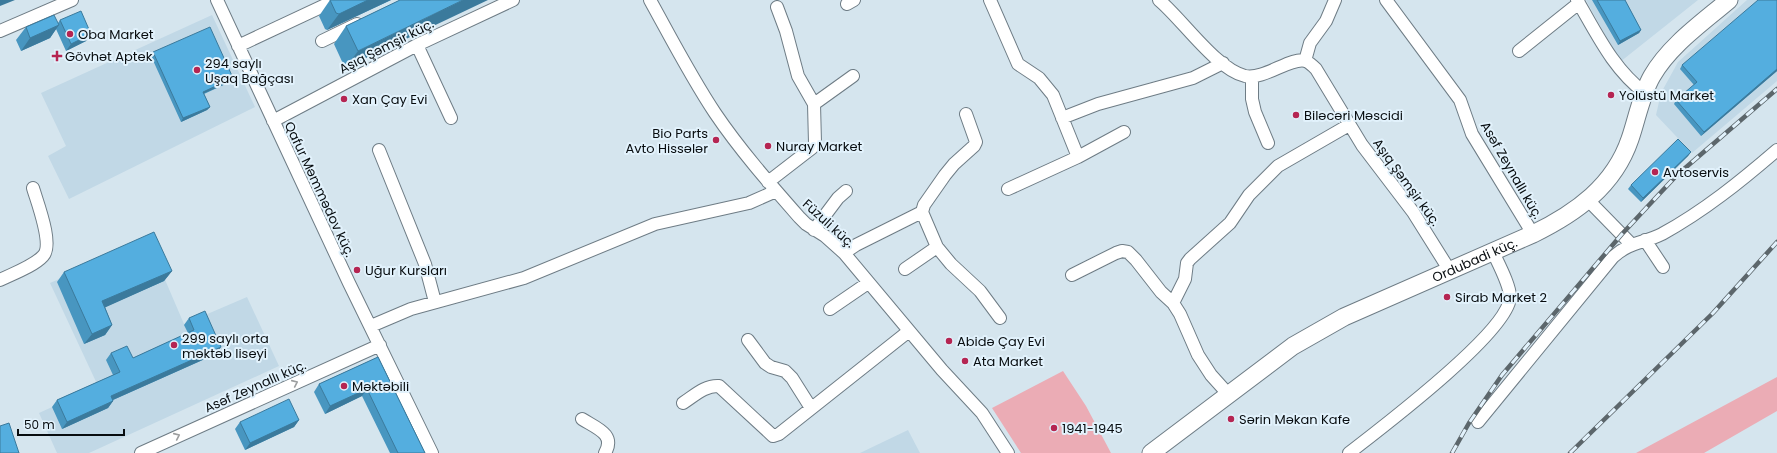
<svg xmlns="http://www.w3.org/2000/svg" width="1777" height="453" viewBox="0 0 1777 453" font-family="Poppins,sans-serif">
	<rect width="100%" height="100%" fill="#d5e5ee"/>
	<path fill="#c1d8e6" d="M1586,0h112l-78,62z
		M1747,0h30v81l-85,72 -36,-38 5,-22 17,-31z
		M212,15l43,92 -186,92 -21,-43 18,-10 -25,-53z
		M148,240l36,84 63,-27 32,69 -190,87h-32l-18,-40 59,-27 -48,-103z
		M908,430l12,23h-60z"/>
	<path fill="#ebacb5" d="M1063,371l23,35 25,47h-90l-29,-45z
		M1777,377v34l-73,42h-68z"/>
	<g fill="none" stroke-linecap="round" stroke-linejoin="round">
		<g stroke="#6e7c85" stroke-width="14">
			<path id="minor" d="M217,0l132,283 83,170
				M650,0c21,38 41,77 65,113 25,37 55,71 84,104l7,7 19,12 19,17 98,117 40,43 26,40
				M990,0l28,64 21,14 14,17 25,62
				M1159,0c23,19 57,69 86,76 20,4 46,-20 61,-15 4,2 7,5 10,8l46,76 51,67 37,59
				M1386,0l74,100 12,34 61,100
				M1577,0c20,34 36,69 68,93
				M847,4l7,-4
				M0,31l72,-31
				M322,41l35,-17
				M417,45l34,73
				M238,46l98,-46
				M1519,51l60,-48
				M1305,61l5,-18 16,-22 9,-21
				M1252,77v22l3,13 13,31
				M814,104l39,-28
				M966,114l10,28 -2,4 -20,18 -9,11 -21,30 -2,7 15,35 14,17 29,27 20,27
				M1062,118l36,-14 95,-26 30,-15
				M273,121l144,-76 96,-45
				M379,150l46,114 10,38
				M768,182l44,-34 3,-5 -1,-39 -16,-28 -12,-45 -9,-24
				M1008,189l70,-32 46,-25
				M1588,200l43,44
				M814,230l24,-32 8,-7
				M1645,240l18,27
				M844,253l12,-8 66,-33
				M905,269l32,-22
				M1072,275l44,-22 6,-2 6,1 8,8 25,32 12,11 7,11 18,41 13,20 18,20
				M0,280c12,-6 34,-14 43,-24 11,-11 -6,-54 -10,-68
				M1173,303l12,-24 2,-16 3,-4 40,-36 19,-28 29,-29 71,-41
				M830,309l38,-26
				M371,326l40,-17 113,-31 131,-54 94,-21 27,-12
				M748,340l17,23 6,4 14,4 7,7 19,30
				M683,403c11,-7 22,-18 36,-17l54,50 6,-2 130,-103
				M582,419c14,9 34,15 23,34
				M1478,422l135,-165c18,-16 29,-13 49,-23 42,-23 79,-53 115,-84
				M141,453l239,-108
				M1349,453c31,-24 158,-120 161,-155 1,-11 -12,-35 -17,-46"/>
		</g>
		<g stroke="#6e7c85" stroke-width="19">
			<g id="secondary">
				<path id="s1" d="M1151,453l142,-107 51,-29 189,-83c43,-21 81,-48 97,-95 7,-20 11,-44 22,-63 18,-31 50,-53 77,-76"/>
			</g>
		</g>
		<use href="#minor" stroke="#fff" stroke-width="12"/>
		<use href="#secondary" stroke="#fff" stroke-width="17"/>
		<g stroke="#5c666b" stroke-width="4.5">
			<path id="rail" d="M1452,453l17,-30 33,-48 120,-141 55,-59 100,-86
				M1570,453l143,-140 64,-71"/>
		</g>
		<use href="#rail" stroke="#e2f2fc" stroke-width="3" stroke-dasharray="9" stroke-linecap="butt"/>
	</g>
	<path fill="#4896c0" d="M330,0h61l-64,30 -2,-1 -6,-13z
		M400,0l-55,68 -11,-24 12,-18z
		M1592,0h33l16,30 -2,3 -21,12z
		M1777,0v71l-76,65 -27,-32 2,-4 18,-15 -14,-16 2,-4z
		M60,20l26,21 -20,10 -10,-22 -6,9 -29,13 -5,-11 10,-13 32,-4z
		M153,52l80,26 -3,4 -26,12 6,13 -3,3 -26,12 -30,-66z
		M1691,152l-3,4 -47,46 -13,-13 3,-4z
		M172,271l-8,10 -59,26 7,18 -7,10 -21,9 -27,-62 7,-10z
		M189,318l27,36 -103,46v1l-5,7 -46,21 -10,-22 5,-7 56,-25 -7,-15 5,-7 22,5 55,-25 -4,-8z
		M378,357l47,96h-35l-28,-57 -37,18 -11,-22 5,-8z
		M299,420l-5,7 -49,23 -10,-21 5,-7z"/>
	<path fill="#3b7a9c" d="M0,0h15l-15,6z
		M368,0h23l-64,30 12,-16z
		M463,0h25l-143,68 13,-17z
		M59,25l-9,13 -29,13 9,-13z
		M1641,30l-2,3 -21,12 2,-4z
		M91,34l-5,7 -20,10 5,-7z
		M1777,69v2l-76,65 3,-4z
		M233,78l-3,4 -30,13 3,-3z
		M210,107l-3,3 -26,12 2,-4z
		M1691,152l-3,4 -47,46 2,-4z
		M172,271l-8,10 -69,31 7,-11z
		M112,325l-7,10 -21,9 8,-10z
		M221,347l-5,7 -110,49 5,-7z
		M367,389l-5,7 -37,18 5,-8z
		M113,401l-5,7 -46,21 5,-7z
		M299,420l-5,7 -49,23 5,-7z"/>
	<path fill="#54aedf" stroke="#3b7a9c" d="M330,0h38l-29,14 -3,-1z
		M400,0h63l-105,51 -12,-25z
		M1597,0h28l16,30 -21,11z
		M1758,0h19v69l-73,63 -28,-32 21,-18 -15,-17z
		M81,11l10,23 -20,10 -11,-24z
		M54,15l5,10 -29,13 -4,-11z
		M210,27l23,51 -30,14 7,15 -27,11 -30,-66z
		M1678,139l13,13 -48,46 -12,-13z
		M154,232l18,39 -70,30 10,24 -20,9 -28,-62z
		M205,311l16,36 -110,49 2,5 -46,21 -10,-22 63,-28 -9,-19 16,-7 6,12 61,-28 -5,-12z
		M378,357l47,96h-27l-31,-64 -37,17 -11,-22z
		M289,399l10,21 -49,23 -10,-21z
		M9,423l10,30h-19v-27z"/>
	<defs><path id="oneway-chevron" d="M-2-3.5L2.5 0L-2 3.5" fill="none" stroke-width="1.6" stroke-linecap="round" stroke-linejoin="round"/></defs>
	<g stroke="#9c9e9f">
		<use href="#oneway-chevron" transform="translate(295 383) rotate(-24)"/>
		<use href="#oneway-chevron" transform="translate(177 436) rotate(-24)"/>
	</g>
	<g fill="#b52552" stroke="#e2f2fc" stroke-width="1.5">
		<circle cx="70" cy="34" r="4"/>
		<path d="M55 50h4v4h4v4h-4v4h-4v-4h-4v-4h4z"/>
		<circle cx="197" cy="70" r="4"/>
		<circle cx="1611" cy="95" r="4"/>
		<circle cx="344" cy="99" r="4"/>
		<circle cx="1296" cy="115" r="4"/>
		<circle cx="716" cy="140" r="4"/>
		<circle cx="768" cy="146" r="4"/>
		<circle cx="1655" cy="172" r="4"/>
		<circle cx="357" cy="270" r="4"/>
		<circle cx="1447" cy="297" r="4"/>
		<circle cx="949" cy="341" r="4"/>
		<circle cx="174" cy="345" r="4"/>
		<circle cx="965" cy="361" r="4"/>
		<circle cx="344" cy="386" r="4"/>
		<circle cx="1231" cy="419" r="4"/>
		<circle cx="1054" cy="428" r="4"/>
	</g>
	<g text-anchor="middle" stroke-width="4" stroke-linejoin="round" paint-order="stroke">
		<g font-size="13" fill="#070c0f" stroke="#e2f2fc" text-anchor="start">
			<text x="78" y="39">Oba Market</text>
			<text x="65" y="61">Gövhət Aptek</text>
			<text x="205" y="68">294 saylı<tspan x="205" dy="15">Uşaq Bağçası</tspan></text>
			<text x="1619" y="100">Yolüstü Market</text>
			<text x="352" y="104">Xan Çay Evi</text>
			<text x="1304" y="120">Biləcəri Məscidi</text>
			<text x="708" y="138" text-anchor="end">Bio Parts<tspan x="708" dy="15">Avto Hissələr</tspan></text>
			<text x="776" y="151">Nuray Market</text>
			<text x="1663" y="177">Avtoservis</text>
			<text x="365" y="275">Uğur Kursları</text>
			<text x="1455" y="302">Sirab Market 2</text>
			<text x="182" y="343">299 saylı orta<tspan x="182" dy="15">məktəb liseyi</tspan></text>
			<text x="957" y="346">Abidə Çay Evi</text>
			<text x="973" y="366">Ata Market</text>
			<text x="352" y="391">Məktəbili</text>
			<text x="1239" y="424">Sərin Məkan Kafe</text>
			<text x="1062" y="433">1941-1945</text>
		</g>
		<g font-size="13" fill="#070c0f" stroke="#e2f2fc">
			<text transform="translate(386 46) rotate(-27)" y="5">Aşıq Şəmşir küç.</text>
			<text transform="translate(1512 170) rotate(60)" y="5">Asəf Zeynallı küç.</text>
			<text transform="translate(1407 182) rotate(54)" y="5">Aşıq Şəmşir küç.</text>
			<text transform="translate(320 189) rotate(65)" y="5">Qafur Məmmədov küç.</text>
			<text transform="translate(829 223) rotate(42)" y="5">Füzuli küç.</text>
			<text dy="5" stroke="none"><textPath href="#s1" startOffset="379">Ordubadi küç.</textPath></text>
			<text transform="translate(255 386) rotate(-24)" y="5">Asəf Zeynallı küç.</text>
		</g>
	</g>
	<path d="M18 429v6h106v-6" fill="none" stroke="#070c0f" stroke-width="2"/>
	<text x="24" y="429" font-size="12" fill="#070c0f" stroke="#e2f2fc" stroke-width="3" paint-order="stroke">50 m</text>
</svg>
